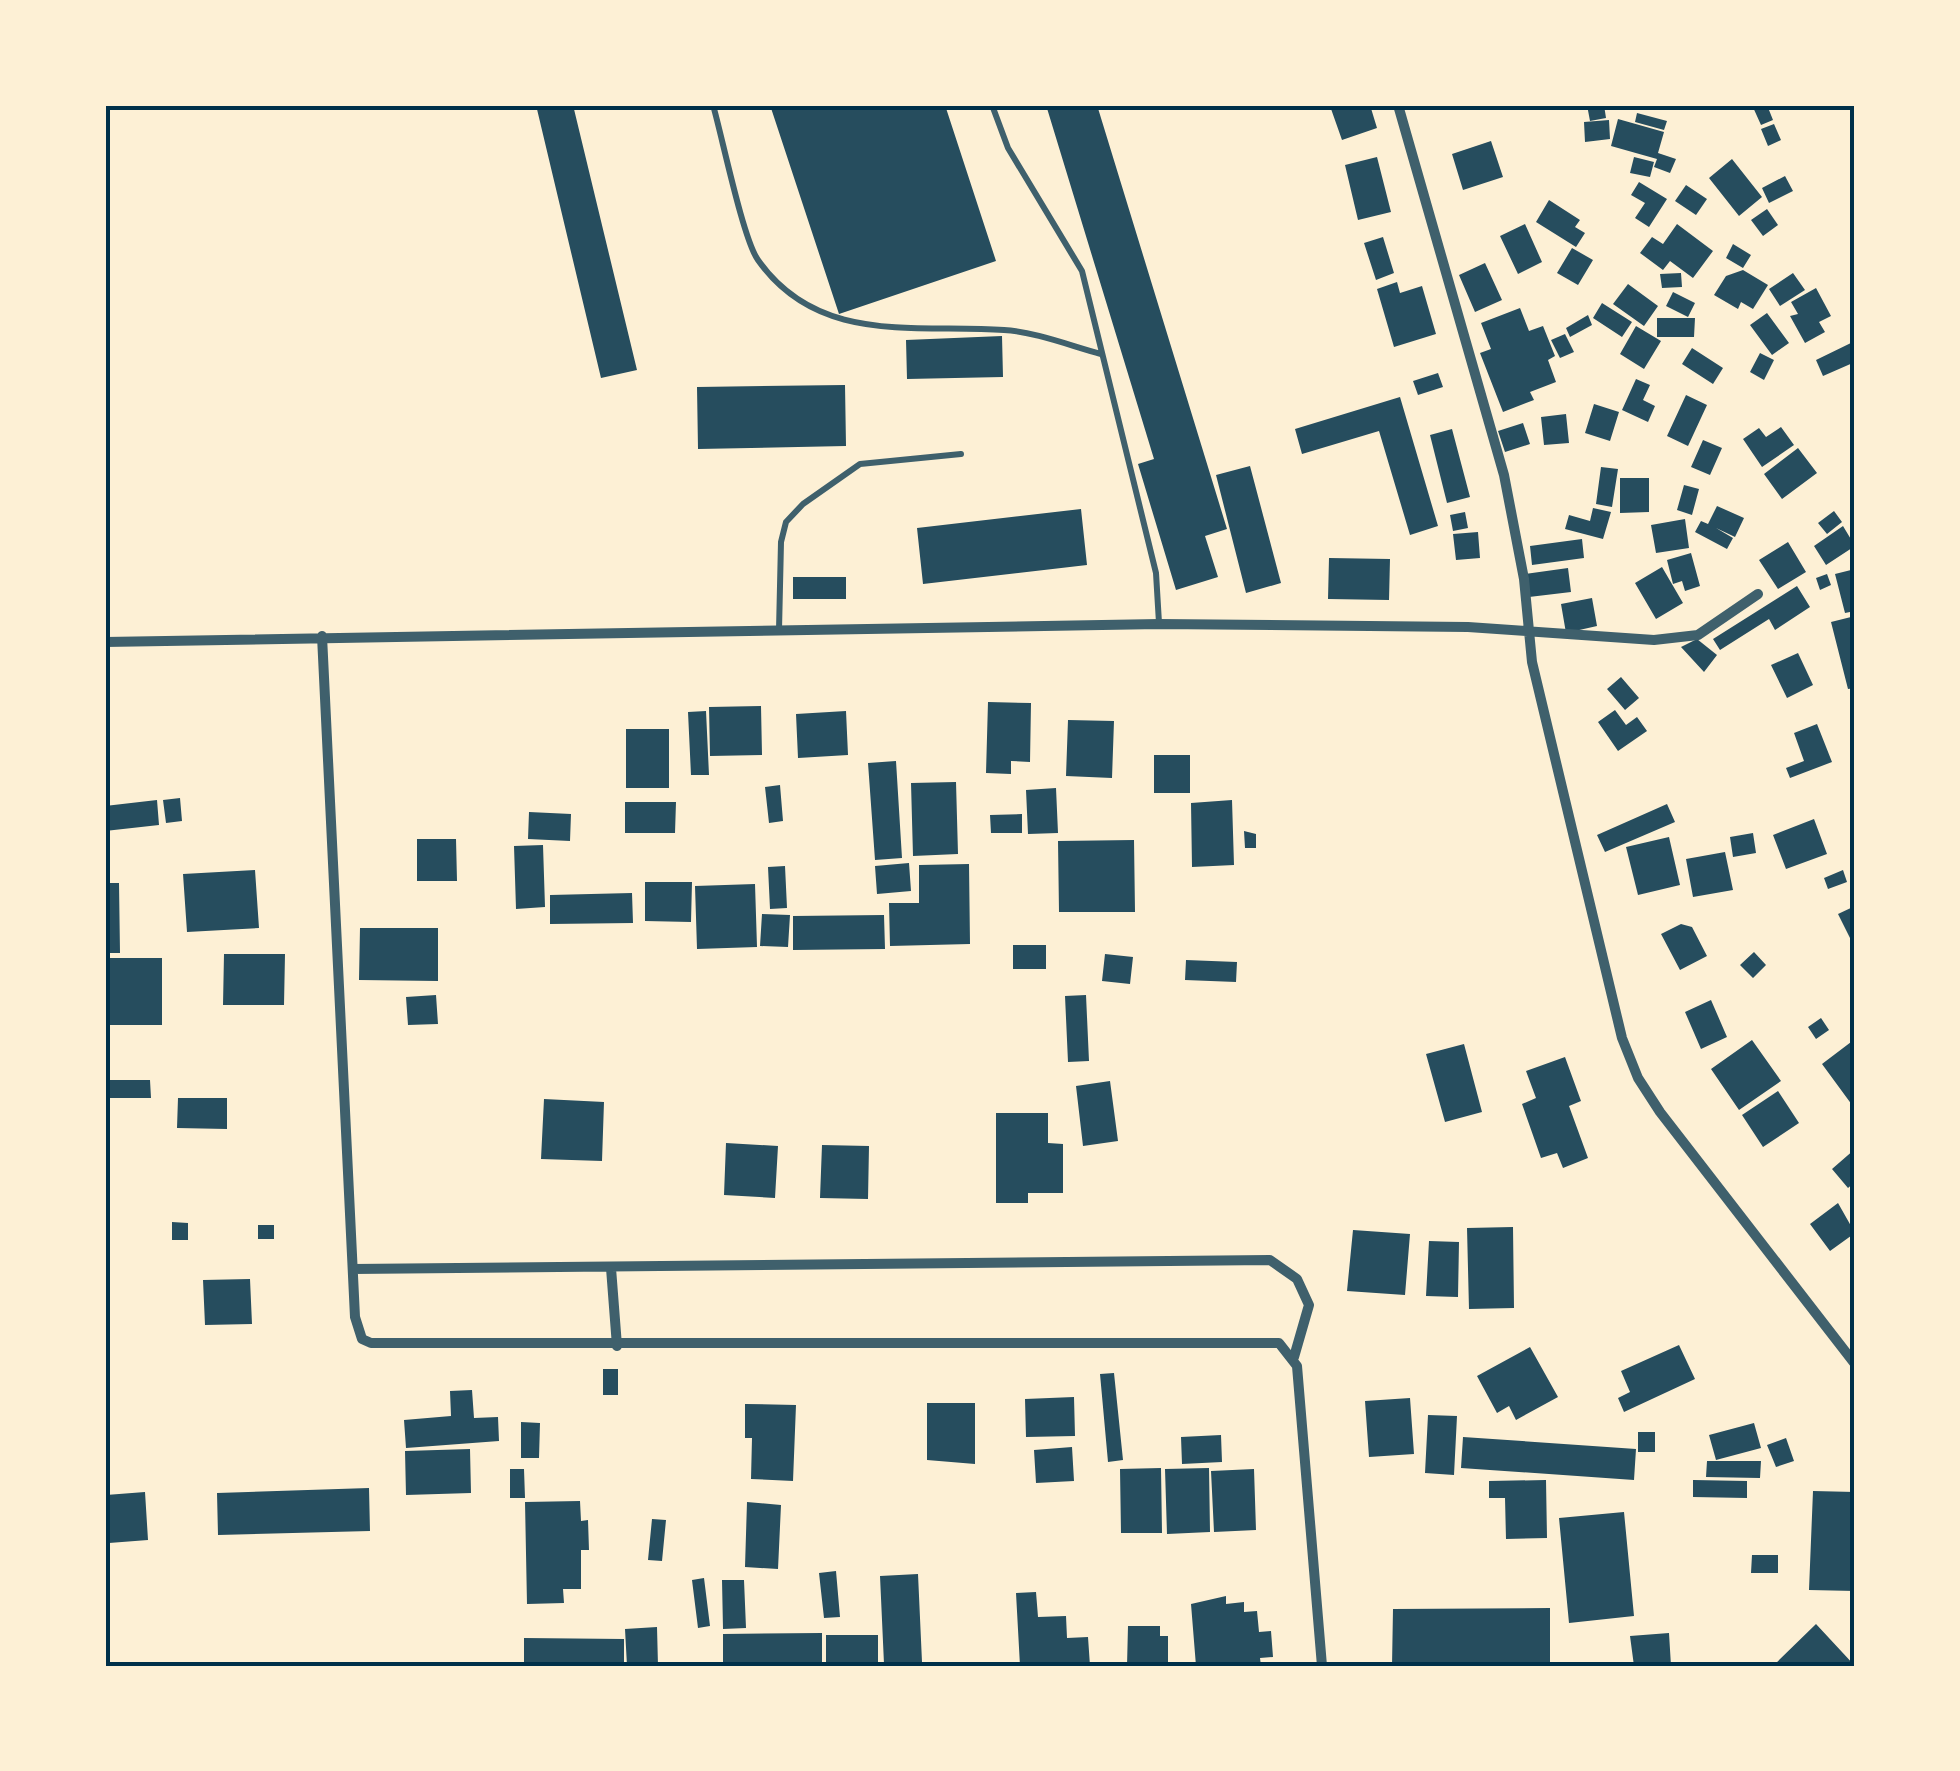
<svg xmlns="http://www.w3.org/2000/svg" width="1960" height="1771" viewBox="0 0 1960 1771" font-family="Helvetica,sans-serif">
	<rect width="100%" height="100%" fill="#fdf0d5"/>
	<path fill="#264d5e" d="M536,105h37l64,265 -36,8z
		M770,105h175l51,156 -157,53z
		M1046,105h51l130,424 -22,7 13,41 -42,13 -38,-126 16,-5z
		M1370,105l7,23 -35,12 -12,-34z
		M1587,105h17l2,13 -16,3z
		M1752,105h15l6,15 -12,5z
		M1637,113l30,8 -3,9 -29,-8z
		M1618,119l46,13 -6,21 18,6 -6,14 -16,-6 3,-8 -46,-13z
		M1609,120l1,19 -25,3 -1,-20z
		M1774,124l7,16 -13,6 -7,-17z
		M1491,141l12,36 -40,13 -11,-36z
		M1377,157l14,55 -33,8 -13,-55z
		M1634,157l20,5 -4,15 -20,-4z
		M1732,159l30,38 -23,19 -30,-38z
		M1785,176l8,15 -24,12 -7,-15z
		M1639,182l28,17 -18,28 -14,-9 10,-15 -14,-8z
		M1686,185l21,14 -11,16 -21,-14z
		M1549,200l31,20 -5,7 10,6 -9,14 -40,-25z
		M1767,209l11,16 -15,11 -12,-16z
		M1525,224l17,38 -24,12 -18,-38z
		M1677,224l36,27 -20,27 -23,-17 -7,9 -23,-17 12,-16 11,7z
		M1383,237l11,36 -18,7 -12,-37z
		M1733,244l18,11 -8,13 -17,-10z
		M1572,248l21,12 -15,25 -21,-12z
		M1485,263l17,37 -27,12 -16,-37z
		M1743,270l25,15 -15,24 -12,-7 -3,7 -24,-14 12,-19z
		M1681,273l1,14 -20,1 -2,-14z
		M1793,273l12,17 -25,16 -11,-17z
		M1397,282l3,11 22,-7 14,48 -42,13 -17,-58z
		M1628,284l30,22 -14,20 -31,-22z
		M1816,288l15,28 -12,6 6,10 -20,11 -15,-27 8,-2 -7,-12z
		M1673,292l22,11 -7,14 -22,-11z
		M1602,303l30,19 -10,15 -29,-19z
		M1520,308l9,23 14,-5 12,30 -7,4 8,22 -26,10 4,8 -31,12 -23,-59 11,-4 -10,-26z
		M1767,313l22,30 -17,12 -22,-30z
		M1588,315l4,10 -22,12 -4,-9z
		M1657,318h38l-1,19h-37z
		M1636,326l25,15 -17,28 -24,-15z
		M1565,334l9,18 -14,6 -9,-18z
		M1002,336l1,41 -96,2 -1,-39z
		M1855,341v21l-32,14 -7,-16z
		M1692,348l31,20 -10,16 -31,-20z
		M1760,353l14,7 -10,20 -14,-8z
		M1438,373l5,14 -25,8 -5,-14z
		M1636,379l14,6 -7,15 12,6 -7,16 -26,-12z
		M845,385l1,61 -148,3 -1,-62z
		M1686,395l21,10 -19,41 -21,-10z
		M1400,397l38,129 -28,9 -31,-104 -77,23 -7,-25z
		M1594,404l25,8 -9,29 -25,-8z
		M1566,414l3,29 -25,2 -3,-28z
		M1523,423l7,21 -25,8 -7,-21z
		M1781,427l13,18 -32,22 -19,-28 16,-11 7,9z
		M1452,429l18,68 -23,6 -17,-68z
		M1703,440l19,8 -12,27 -19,-8z
		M1798,448l19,25 -35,26 -18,-25z
		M1250,466l31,117 -35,10 -30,-118z
		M1601,467l17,2 -6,38 -16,-3z
		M1620,478h29v34l-29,1z
		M1684,485l15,4 -7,26 -15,-5z
		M1717,506l27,12 -9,19 -19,-9 17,10 -6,11 -32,-17 6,-11 7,3z
		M1593,508l18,4 -8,27 -38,-10 4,-14 21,6z
		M1081,509l6,56 -164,19 -6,-56z
		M1834,511l8,11 -15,12 -9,-11z
		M1465,512l3,16 -15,3 -3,-16z
		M1685,519l4,29 -33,5 -5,-28z
		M1843,526l12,20 -29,19 -12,-19z
		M1478,532l2,26 -24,2 -3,-26z
		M1582,539l2,19 -52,7 -2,-19z
		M1788,542l18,30 -28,17 -19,-29z
		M1691,553l9,33 -15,5 -3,-10 -9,3 -6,-24z
		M1329,558l61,1 -1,41 -61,-1z
		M1662,567l21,36 -27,16 -21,-36z
		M1568,568l3,24 -42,5 -4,-23z
		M1855,569v42l-10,2 -10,-39z
		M1827,574l4,11 -11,5 -4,-12z
		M793,577h53v22h-53z
		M1797,586l13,21 -35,23 -6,-11 -49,31 -7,-11z
		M1592,598l5,28 -31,7 -5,-29z
		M1855,616v72l-7,1 -17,-67z
		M1697,639l20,16 -13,17 -23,-25z
		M1798,653l15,32 -26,13 -16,-33z
		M1621,677l18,21 -14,12 -18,-21z
		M988,702l43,1 -1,59 -19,-1v13l-25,-1z
		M761,706l1,49 -52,1 -1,-49z
		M1615,710l11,15 11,-8 10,14 -29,20 -20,-29z
		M706,711l3,64h-18l-3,-63z
		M846,711l2,44 -50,3 -2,-44z
		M1068,720l46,1 -2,57 -46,-2z
		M1817,724l15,38 -42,16 -4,-10 18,-7 -10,-28z
		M626,729h43v59h-43z
		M1154,755h36v38h-36z
		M896,761l6,97 -27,2 -7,-97z
		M956,782l2,72 -45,2 -2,-73z
		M780,785l3,36 -14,2 -4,-36z
		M1056,788l2,45 -30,1 -2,-44z
		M180,798l2,23 -16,2 -3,-23z
		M157,800l2,25 -54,6v-25z
		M1232,800l2,65 -42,2 -1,-64z
		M625,802h51l-1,31h-50z
		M1667,804l8,18 -70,30 -8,-17z
		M529,812l42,2 -1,27 -42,-2z
		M1022,814v19h-31l-1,-18z
		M1814,819l13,35 -41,15 -13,-34z
		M1244,831l12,3v14h-11z
		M1753,833l3,20 -23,4 -3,-20z
		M1669,837l11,48 -42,10 -12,-48z
		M417,839h39l1,42h-40z
		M1134,840l1,72h-76l-1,-71z
		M543,845l2,62 -29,2 -2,-63z
		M1725,852l8,38 -40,7 -7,-38z
		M909,863l2,28 -34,3 -2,-28z
		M969,864l1,80 -80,2 -1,-43h30v-38z
		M785,866l2,42 -17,1 -2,-42z
		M255,870l4,58 -72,4 -4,-58z
		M1843,870l4,12 -19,7 -4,-11z
		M645,882h47l-1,40 -46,-1z
		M105,883h14l1,70h-15z
		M755,884l2,63 -60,2 -2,-63z
		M632,893l1,30 -83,1v-29z
		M1855,906v42l-17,-34z
		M762,914l28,1 -2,32 -28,-1z
		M884,915l1,34 -92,1v-34z
		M1681,924l11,3 15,29 -27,14 -19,-36z
		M360,928h78v53l-79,-1z
		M1013,945h33v24h-33z
		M1754,952l12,13 -13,13 -13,-13z
		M224,954h61l-1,51h-61z
		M1105,954l28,3 -3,27 -28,-3z
		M105,958h57v67h-57z
		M1186,960l51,2 -1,20 -51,-2z
		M436,995l2,29 -30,1 -2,-28z
		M1086,995l3,66 -21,1 -3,-66z
		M1711,1000l16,37 -26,12 -16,-37z
		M1821,1018l8,12 -13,9 -8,-12z
		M1855,1039v70l-33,-45z
		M1752,1040l29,41 -42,29 -28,-41z
		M1464,1044l18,68 -37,10 -19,-68z
		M1565,1057l16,44 -12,5 19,52 -25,10 -6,-15 -16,5 -19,-54 14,-6 -10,-27z
		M105,1080h45l1,18h-46z
		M1110,1081l8,60 -35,5 -7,-60z
		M1778,1091l21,32 -36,24 -21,-32z
		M178,1098h49v31l-50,-1z
		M544,1099l60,3 -2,59 -61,-2z
		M996,1113h52v30l15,1v49h-35v10h-32z
		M726,1143l52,3 -3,52 -51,-3z
		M822,1145l47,1 -1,53 -48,-1z
		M1855,1149v33l-7,6 -16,-19z
		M1838,1203l17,30 -25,18 -20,-27z
		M172,1222l16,1v17h-16z
		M258,1225h16v14h-16z
		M1513,1227l1,81 -45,1 -2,-81z
		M1353,1230l57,4 -5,61 -58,-4z
		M1429,1241l30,1 -1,55 -32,-1z
		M250,1279l2,45 -47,1 -2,-45z
		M1679,1345l16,34 -71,33 -6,-14 12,-6 -9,-21z
		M1530,1347l28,50 -42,23 -7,-14 -12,7 -20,-37z
		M603,1369h15v26h-15z
		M1114,1373l9,87 -15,2 -8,-88z
		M472,1390l2,28 24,-1 1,24 -93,7 -2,-28 47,-4 -1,-25z
		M1074,1397l1,39 -49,1 -1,-38z
		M1410,1398l4,56 -45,3 -4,-56z
		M927,1403h48v61l-48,-4z
		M745,1404l51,1 -3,76 -42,-2 1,-41h-7z
		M1428,1415l29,1 -3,59 -29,-2z
		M521,1422l19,1 -1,35h-18z
		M1754,1423l7,25 -45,12 -7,-25z
		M1638,1432h17v20h-17z
		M1221,1435l1,27 -40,2 -1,-27z
		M1463,1437l173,12 -2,31 -173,-12z
		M1786,1438l8,23 -18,6 -9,-22z
		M1072,1447l2,34 -38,2 -2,-33z
		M470,1449l1,44 -65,2 -1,-44z
		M1707,1461h54l-1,17 -54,-1z
		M1161,1468l1,65h-41l-1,-64z
		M1209,1468l1,64 -43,2 -2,-65z
		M510,1469h14l1,29h-15z
		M1254,1469l2,61 -42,2 -3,-61z
		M1546,1480l1,58 -41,1 -1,-41h-16v-17z
		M1693,1480l54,1v17l-54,-1z
		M369,1488l1,43 -152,4 -1,-42z
		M1813,1491l42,1v99l-46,-1z
		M145,1492l3,48 -39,3 -3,-48z
		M580,1501l1,20 7,-1 1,30h-8v39h-18l1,14 -37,1 -2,-102z
		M747,1502l34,3 -3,64 -33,-2z
		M1624,1512l10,104 -65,7 -10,-105z
		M652,1519l14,1 -4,41 -14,-1z
		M1752,1555h26v18h-27z
		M836,1571l4,46 -16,1 -5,-45z
		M918,1574l4,88 -38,2 -4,-88z
		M704,1578l6,48 -12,2 -6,-48z
		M722,1580h22l2,48 -23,1z
		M1036,1592l2,25 28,-1 1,22 21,-1 2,29h-70l-4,-73z
		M1226,1596v8l18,-2v10l13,-1 2,21 12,-1 2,26 -13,1 1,8h-65l-5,-62z
		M1550,1608v58h-158l1,-57z
		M1816,1624l39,42h-82z
		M1128,1626h32v10h8v30h-41z
		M657,1627l1,39h-31l-2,-37z
		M822,1633v29l-99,2v-30z
		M1669,1633l2,33h-37l-4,-30z
		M826,1635h52v27h-52z
		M524,1638l100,1v27h-100z"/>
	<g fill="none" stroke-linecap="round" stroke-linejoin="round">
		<path stroke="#3f606c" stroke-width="6" d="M713,105c9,31 30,134 45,155 60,85 156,64 246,70 32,2 67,16 97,24
			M992,105l16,43 74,123 74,302 3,50
			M779,630l2,-88 5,-20 17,-18 57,-40 101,-10"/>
		<path stroke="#3f606c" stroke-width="10" d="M1398,105l106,370 20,104 8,83 90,376 16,40 22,34 195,252
			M322,636l33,681 7,22 9,4h908l18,23 25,300
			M105,642l1054,-18 309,3 186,13 44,-5 60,-41
			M611,1268l6,78
			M353,1269l917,-9 27,19 12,26 -15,52"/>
	</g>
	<rect width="1960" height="1771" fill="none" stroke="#fdf0d5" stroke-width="215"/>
	<rect x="108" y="108" width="1744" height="1556" fill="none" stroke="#003049" stroke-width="4"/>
</svg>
